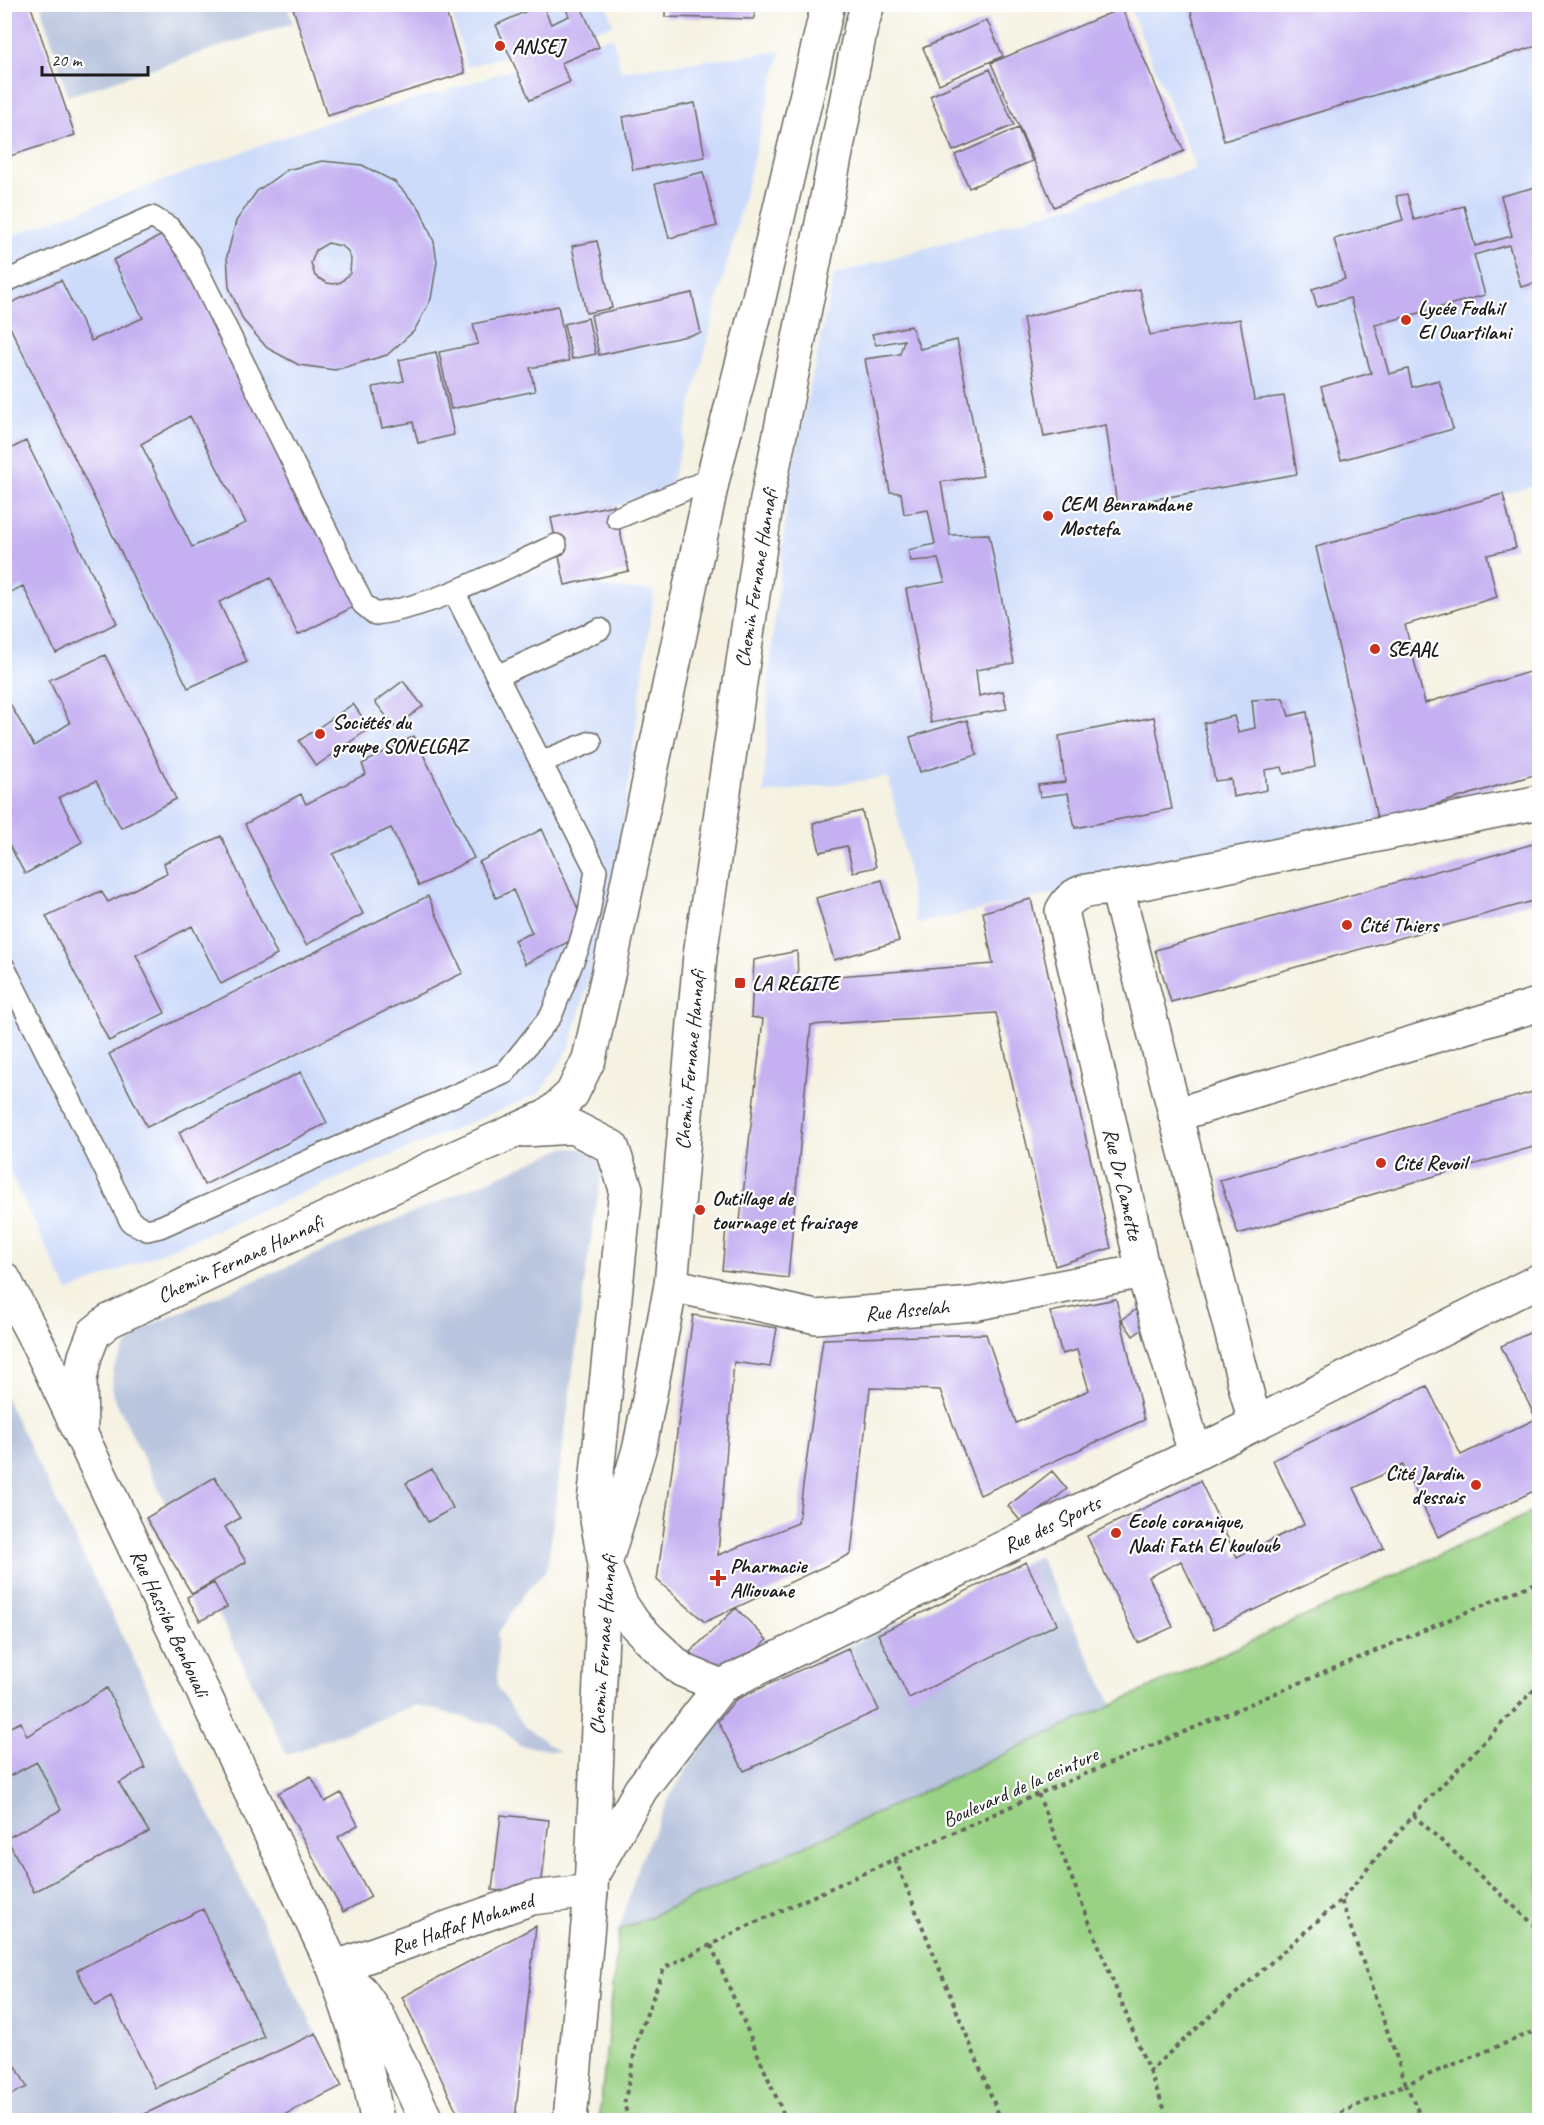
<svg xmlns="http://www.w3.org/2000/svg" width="1544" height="2125" viewBox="0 0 1544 2125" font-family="Caveat,sans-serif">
	<rect width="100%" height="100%" fill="#fff"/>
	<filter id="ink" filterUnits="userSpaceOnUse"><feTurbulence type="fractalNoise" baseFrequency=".0167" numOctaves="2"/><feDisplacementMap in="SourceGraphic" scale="12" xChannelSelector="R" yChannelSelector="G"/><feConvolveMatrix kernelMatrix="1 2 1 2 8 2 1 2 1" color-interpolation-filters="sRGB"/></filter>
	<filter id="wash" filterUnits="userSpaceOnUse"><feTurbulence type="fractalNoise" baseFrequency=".008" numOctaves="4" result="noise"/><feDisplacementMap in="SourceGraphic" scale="24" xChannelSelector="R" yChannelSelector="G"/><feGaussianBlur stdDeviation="1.35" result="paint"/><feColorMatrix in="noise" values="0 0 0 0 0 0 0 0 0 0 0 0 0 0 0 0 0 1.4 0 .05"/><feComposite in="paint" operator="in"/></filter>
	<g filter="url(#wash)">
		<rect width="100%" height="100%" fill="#f5f2e2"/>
		<path fill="#cddbfa" d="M449,5h158l6,20 -146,42z
			M1129,5h410v479l-223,63 62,275 -462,102 -16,-97 -12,-50 -124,17 5,-119 20,-190 45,-210 362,-106z
			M612,36l9,35 160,-20 -112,442 -66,16 -4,78 55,4 -38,286 -46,170 -30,46 -472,199 -63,-130v-924l318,-115 124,-32z"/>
		<path fill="#b9c5de" d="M41,5h246l6,18 -225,73z
			M566,1147l28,4 8,19 -16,101 -39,298 -23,25 -26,39 -1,54 27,39 36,26 -41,-7 -21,-19 -82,-21 -129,50 -175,-362 1,-23 13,-24 23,-20z
			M4,1394l338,692 -68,34h-269z
			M1039,1556l74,149 -494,226 19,-65 32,-70 48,-75 17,-21z"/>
		<path fill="#9ad285" stroke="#5b7750" stroke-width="1.5" d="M1539,1509v611h-940l20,-189z"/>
		<g id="blocks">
			<path fill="#c5b1f1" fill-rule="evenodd" d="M4,4h26l45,131 -71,23z
				M542,4l9,20 18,-8 -4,-9 6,-3h9l19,43 -38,16 9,19 -40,18 -34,-75z
				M665,4h90l-1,15 -89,-2z
				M1189,4h351v41l-316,96z
				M292,5h152l21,68 -138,43z
				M1122,8l62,143 -130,56 -63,-144z
				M987,20l16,36 -64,28 -16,-36z
				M990,69l24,56 -61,26 -23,-55z
				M695,103l10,54 -72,13 -10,-53z
				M1018,128l14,33 -63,27 -14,-33z
				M322,161l40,4 33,17 25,27 14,33 3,20 -6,37 -17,32 -27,24 -52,15 -36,-5 -32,-17 -24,-28 -14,-33 -2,-31 9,-35 21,-30 30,-21zM328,243l13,3 6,4 4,9 -1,14 -9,9 -7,2 -7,-1 -12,-7 -4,-13 5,-13z
				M703,172l14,54 -48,12 -14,-54z
				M1540,186v96l-19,5 -12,-42 -35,10 11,40 -110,30 14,49 19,-5 4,18 27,-7 14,49 -112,31 -20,-73 50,-14 -21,-75 -33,9 -5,-18 33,-10 -11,-40 69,-19 -7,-24 11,-2 7,26 50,-14 11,40 37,-10 -11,-40z
				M172,230l187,374 -61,31 -27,-57 -52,24 28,60 -59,26 -184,-373v-9l57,-26 30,61 52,-23 -30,-58zM190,416l56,107 -54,24 -51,-103z
				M597,241l15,67 -26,5 -14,-67z
				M1140,289l10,46 90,-16 14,81 30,-4 13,78 -180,32 -11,-81 -62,12 -21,-119z
				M692,293l9,40 -102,22 -8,-40z
				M558,306l11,55 -39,7 5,23 -84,18 -12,-57 39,-8 -5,-20z
				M588,318l8,36 -24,5 -8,-35z
				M911,326l9,23 37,-9 26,136 -42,6 9,53 39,-1 25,129 -38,7 3,26 24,-5 4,18 -76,14 -25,-134 39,-7 -7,-23 -27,2 -3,-11 27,-6 -7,-34 -24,4 -3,-21 -11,-1 -25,-133 35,-5 4,-14 -28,5 -4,-11z
				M436,352l18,83 -36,8 -5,-21 -31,6 -9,-41 31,-6 -5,-21z
				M26,441l91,182 -61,30 -33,-67 -19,9v-143z
				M1503,494l13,54 -29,7 10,42 -92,28 20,78 104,-31 11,6v95l-162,49 -62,-275z
				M614,505l15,66 -64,14 -14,-67z
				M105,655l71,144 -55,29 -25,-47 -37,16 23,45 -57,32 -21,-39v-129l6,-2 24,42 36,-23 -21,-43z
				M403,681l20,25 -28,21 -20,-25z
				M1283,698l6,18 18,-4 8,55 -31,7 -2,-7 -17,3 2,20 -34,7 -2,-18 -16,2 -11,-58 30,-7 4,16 17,-4 -3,-28z
				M353,704l17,24 -54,38 -17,-25z
				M1154,717l18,92 -97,19 -7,-35 -28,4 -2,-12 27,-3 -6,-46z
				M967,720l10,35 -57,17 -10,-35z
				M414,736l60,122 -55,28 -28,-58 -58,26 30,60 -57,31 -61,-121 56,-30 5,10 60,-30 -4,-10z
				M862,811l14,56 -23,5 -6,-26 -27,6 -7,-29z
				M542,829l41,91 -7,18 -51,26 -11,-24 18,-7 -19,-43 -17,8 -17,-36z
				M221,836l56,119 -56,29 -29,-58 -56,29 29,58 -56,28 -63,-125 55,-25 7,11 59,-29 -3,-10z
				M1540,842v57l-369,103 -16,-52z
				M882,880l17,61 -65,19 -18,-62z
				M428,896l35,77 -316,154 -38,-73z
				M1031,899l80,349 -56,18 -59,-253 -185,12 -23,253 -66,-8 4,-42 13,2 24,-211 -12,-2 3,-57 43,-9 1,28 195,-15 -10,-52z
				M301,1072l26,51 -123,62 -25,-53z
				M1540,1090v55l-302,89 -18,-54z
				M1116,1299l28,121 -164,75 -40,-105 -70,-2 -19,166 -146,68 -48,-42 36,-265 84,13 -7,39 -36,-5 -16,193 80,-32 25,-184 163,-5 30,89 73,-33 -12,-40 -15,4 -12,-42z
				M1143,1304l12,16 -22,16 -11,-16z
				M1540,1328v160l-102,49 -35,-72 -49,23 30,60 -170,81 -33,-68 -32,16 24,50 -35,16 -51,-107 113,-55 37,76 67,-33 -31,-64 154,-74 34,69 75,-36 -35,-73z
				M432,1469l21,39 -25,14 -22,-39z
				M1052,1471l15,18 -44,35 -15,-18z
				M215,1477l25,41 -15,9 21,35 -54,32 -46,-76z
				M1026,1562l31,62 -148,74 -31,-64z
				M214,1583l13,24 -27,14 -13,-24z
				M736,1608l31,32 -46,44 -31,-32z
				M848,1648l31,62 -135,61 -26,-50 17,-21z
				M107,1688l38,80 -26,15 30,49 -115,60 -27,-54 54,-28 -24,-48 -33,17v-49l17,-8 6,14z
				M311,1776l14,26 16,-9 17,32 -20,12 33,60 -28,15 -65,-119z
				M501,1815l48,5 -9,76 -48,-6z
				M203,1909l61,128 -109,51 -44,-91 -16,9 -18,-36z
				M536,1926l-21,194h-54l-59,-123z
				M316,2033l26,53 -68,34h-142z
				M4,2044l23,43 -23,11z"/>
		</g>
	</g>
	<g filter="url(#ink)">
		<use href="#blocks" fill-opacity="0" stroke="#686761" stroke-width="1.5"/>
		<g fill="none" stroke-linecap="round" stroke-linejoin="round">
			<g stroke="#686761" stroke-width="24">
				<path id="service" d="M4,282l148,-65 18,11 19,25 174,351 12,10c62,-8 125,-44 181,-69
					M617,518l96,-40
					M497,676l103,-47
					M541,762l50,-20
					M4,967l127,255 16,8 13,-3 345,-154 46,-57 28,-70 10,-33 7,-43 -142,-278"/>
			</g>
			<g stroke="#686761" stroke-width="36">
				<path id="minor" d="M1117,888l138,536
					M1175,1115l365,-111
					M671,1285l145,32 157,-13 170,-33
					M1195,1454l-52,-183 -81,-360c12,-24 31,-21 55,-23l423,-86
					M605,1564l16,40 12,18 17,18 32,30 39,16
					M592,1875l49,-86 80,-103 474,-232 345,-174
					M334,1968l198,-70 59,-7"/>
			</g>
			<g stroke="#686761" stroke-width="36">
				<path id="primary" d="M525,1130l48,-3 39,20 14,42 -32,314 10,56
					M4,1279l36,69 294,620c17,50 35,100 43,152
					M81,1435l-1,-55 5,-24 9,-23 15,-12 325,-154 114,-51 24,-22 17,-35 19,-84 105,-497 45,-176 70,-298
					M570,2120l21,-229 14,-327 35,-118 31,-161 29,-330 67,-456 94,-472 7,-23"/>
			</g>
			<g stroke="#686761" stroke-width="36">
				<path id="motorway" d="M334,1968l26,22 18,26 48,104"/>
			</g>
			<path stroke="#686761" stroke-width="4" stroke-dasharray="4.5 4.5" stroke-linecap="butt" d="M1534,1583l6,14
				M1038,1794l111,277 192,-171 72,-85 127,-131
				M1413,1815l127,115
				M895,1859l106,261
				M711,1945l75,175
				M1149,2071l20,49
				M630,2120l-6,-15 13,-65 27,-72 88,-44 286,-130 502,-213
				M1324,2120l82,-36 -65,-184
				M1422,2120l-16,-36 134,-55"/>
			<use href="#service" stroke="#fff" stroke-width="21"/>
			<use href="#minor" stroke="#fff" stroke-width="33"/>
			<use href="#primary" stroke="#fff" stroke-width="33"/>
			<use href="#motorway" stroke="#fff" stroke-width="33"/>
		</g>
	</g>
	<g fill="#c8321e" stroke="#fff" stroke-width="2">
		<circle cx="500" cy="46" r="6"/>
		<circle cx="1406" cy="320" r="6"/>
		<circle cx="1048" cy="516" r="6"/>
		<circle cx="1375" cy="649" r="6"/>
		<circle cx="320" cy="734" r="6"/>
		<circle cx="1347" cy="925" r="6"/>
		<rect x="734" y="977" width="12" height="12" rx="3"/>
		<circle cx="1381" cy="1163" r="6"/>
		<circle cx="700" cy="1210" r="6"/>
		<circle cx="1476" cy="1485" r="6"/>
		<circle cx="1116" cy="1533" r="6"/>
		<path d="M715 1569h6v6h6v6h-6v6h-6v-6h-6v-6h6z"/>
	</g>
	<g text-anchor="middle" stroke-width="4.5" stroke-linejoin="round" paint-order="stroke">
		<g font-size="21" font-weight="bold" fill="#1c1c1c" stroke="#fff" text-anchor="start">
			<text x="512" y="53">ANSEJ</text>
			<text x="1418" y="315">Lycée Fodhil<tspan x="1418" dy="24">El Ouartilani</tspan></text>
			<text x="1060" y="511">CEM Benramdane<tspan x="1060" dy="24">Mostefa</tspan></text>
			<text x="1387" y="656">SEAAL</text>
			<text x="332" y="729">Sociétés du<tspan x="332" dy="24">groupe SONELGAZ</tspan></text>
			<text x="1359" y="932">Cité Thiers</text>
			<text x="752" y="990">LA REGITE</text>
			<text x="1393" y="1170">Cité Revoil</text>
			<text x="712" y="1205">Outillage de<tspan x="712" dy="24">tournage et fraisage</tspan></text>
			<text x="1464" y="1480" text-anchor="end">Cité Jardin<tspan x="1464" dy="24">d'essais</tspan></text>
			<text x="1128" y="1528">Ecole coranique,<tspan x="1128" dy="24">Nadi Fath El kouloub</tspan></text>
			<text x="730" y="1573">Pharmacie<tspan x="730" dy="24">Alliouane</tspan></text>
		</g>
		<g font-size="21" fill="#1c1c1c" stroke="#fff">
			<text transform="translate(756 578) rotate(-81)" y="7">Chemin Fernane Hannafi</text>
			<text transform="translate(690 1060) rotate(-85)" y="7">Chemin Fernane Hannafi</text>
			<text transform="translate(1123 1184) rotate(77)" y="7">Rue Dr Camette</text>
			<text transform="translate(240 1259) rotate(-25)" y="7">Chemin Fernane Hannafi</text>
			<text transform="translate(907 1310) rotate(-5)" y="7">Rue Asselah</text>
			<text transform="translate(1052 1524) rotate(-26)" y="7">Rue des Sports</text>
			<text transform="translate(170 1623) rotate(65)" y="7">Rue Hassiba Benbouali</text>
			<text transform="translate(603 1645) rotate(-86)" y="7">Chemin Fernane Hannafi</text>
			<text transform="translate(1020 1787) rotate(-24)" y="7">Boulevard de la ceinture</text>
			<text transform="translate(462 1924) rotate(-19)" y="7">Rue Haffaf Mohamed</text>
		</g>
	</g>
	<rect width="1544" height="2125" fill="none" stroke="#fff" stroke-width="24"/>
	<path d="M42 66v9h106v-9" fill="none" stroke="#1c1c1c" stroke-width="3"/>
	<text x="51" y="66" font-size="18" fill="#1c1c1c" stroke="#ffffff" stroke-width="4.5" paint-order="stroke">20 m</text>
</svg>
